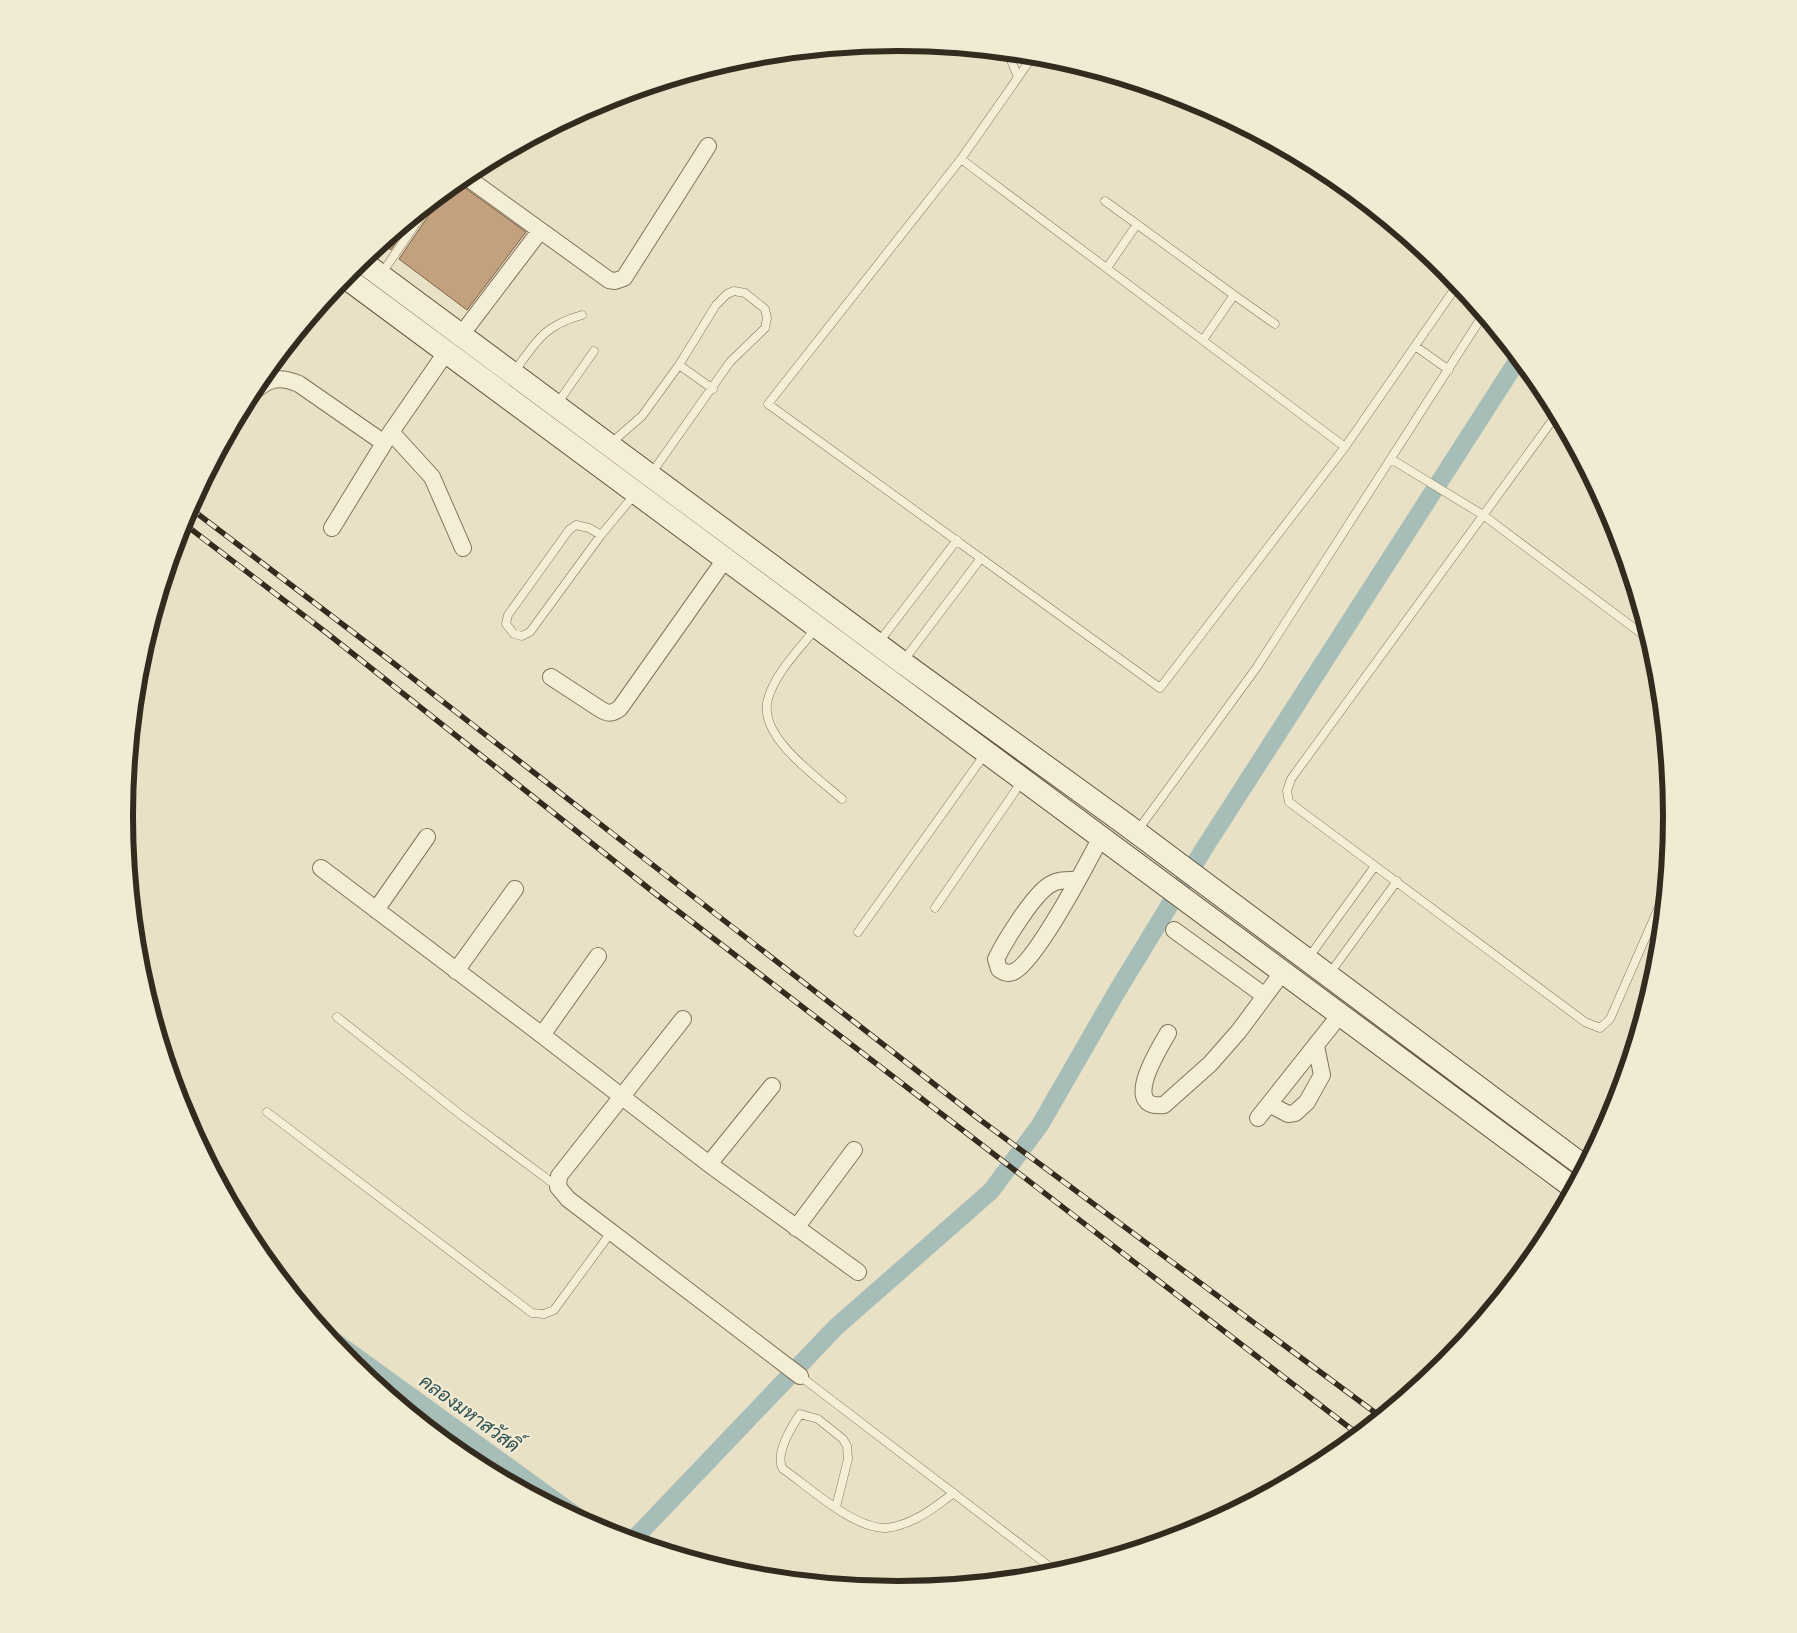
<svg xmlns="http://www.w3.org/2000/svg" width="1797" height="1633" viewBox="0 0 1797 1633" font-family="Literata,Sarabun,serif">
	<rect width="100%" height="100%" fill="#e9e1c5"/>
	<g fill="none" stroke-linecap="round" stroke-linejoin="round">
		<path stroke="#a6bdb8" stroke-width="18" d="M330,1338l256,185
			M632,1541l204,-214 155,-136 49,-66 76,-132 89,-146 314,-489"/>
	</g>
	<path fill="#c3a17f" stroke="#7e6146" d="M457,182l69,50 -59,78 -68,-51 34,-50 -1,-6z
		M412,219l-21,31 -9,-6z"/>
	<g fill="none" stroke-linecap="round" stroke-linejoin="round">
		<g stroke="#82745d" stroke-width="9">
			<path id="service" d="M1008,53l10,24
				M1033,56l-72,103 -193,245 392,284 185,-241 113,-163
				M961,159l384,288
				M1105,201l129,94 -31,45
				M1107,268l30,-44
				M382,273l46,-67
				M1234,295l41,29
				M1415,346l34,24
				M679,365l34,24
				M514,372c23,-31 29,-46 68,-57
				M557,404l37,-53
				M1557,414l-266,365 -4,12 2,11 296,220 15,6 10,-9 55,-126
				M610,444l32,-28 37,-51 37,-60 11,-11 7,-3 11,2 20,16 2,9 -2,10 -35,34 -79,112
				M1391,459l92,56 167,125
				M601,535l-12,-7 -13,-3 -7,5 -61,85 -2,9 8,10 8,2 8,-4 71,-97 34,-41
				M815,629c-16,21 -40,44 -47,70 -11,37 49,78 74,100
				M879,642l78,-102
				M904,660l77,-102
				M1138,830l119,-163 226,-352
				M935,908l87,-127
				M858,932l127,-178
				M1309,957l66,-91
				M1330,973l67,-92
				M337,1017l124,98 97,72
				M267,1112l265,201 12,1 10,-4 58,-79
				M800,1376l258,197
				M836,1507l12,-48 -1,-13 -4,-7 -25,-20 -18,-5c-8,12 -26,41 -17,55 26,18 71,60 103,59 9,-1 21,-5 29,-9 14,-6 27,-18 39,-26"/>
		</g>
		<g stroke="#82745d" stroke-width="18">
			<path id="minor" d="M465,176l144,104 6,1 9,-3 84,-132
				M461,335l79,-104
				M250,395c17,-16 27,-20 49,-11l85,59
				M391,432l41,45 31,71
				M332,528l59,-96 56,-81
				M551,677l49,32c8,5 12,5 20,-1l106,-150
				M321,868l221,167 167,129 149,108
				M1077,880c-9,0 -18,-1 -26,4 -17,9 -46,57 -55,75l3,10c4,3 9,5 14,3 22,-8 75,-110 88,-135
				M376,910l51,-73
				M1174,930l91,66
				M456,971l59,-82
				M683,1019l-124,157 -1,11 10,12 232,177
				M1168,1033c-9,16 -48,77 -4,72l46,-41 29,-33 43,-58
				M542,1035l56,-79
				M1269,1104l19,10 7,-1 12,-11 15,-27 -6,-29
				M1258,1118l81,-102
				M709,1164l63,-78
				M796,1228l58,-78"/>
		</g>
		<g stroke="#645540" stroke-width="24">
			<path id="secondary" d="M361,261l542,402 221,160 461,344
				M345,277l1229,911"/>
		</g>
		<use href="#service" stroke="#f5eed7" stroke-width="8"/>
		<use href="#minor" stroke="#f5eed7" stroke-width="16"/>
		<use href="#secondary" stroke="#f5eed7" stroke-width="22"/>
		<g stroke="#342b1f" stroke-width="5.5">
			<path id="rail" d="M190,508l202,154 587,457 402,298
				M183,523l145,111 329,261 702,540"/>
		</g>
		<use href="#rail" stroke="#f1ebd4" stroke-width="4" stroke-dasharray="11" stroke-linecap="butt"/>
	</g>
	<g text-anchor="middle" stroke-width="4.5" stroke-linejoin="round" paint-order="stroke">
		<g font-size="19" font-style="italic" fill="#305152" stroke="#f1ebd4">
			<text transform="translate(470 1413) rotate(36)" y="7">คลองมหาสวัสดิ์</text>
		</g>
	</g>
	<path d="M0 0H1797V1633H0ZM133 816a765 765 0 1 1 1530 0a765 765 0 1 1-1530 0Z" fill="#f1ebd4" fill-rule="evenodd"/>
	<path fill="none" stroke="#342b1f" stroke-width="6" d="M133 816a765 765 0 1 1 1530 0a765 765 0 1 1-1530 0Z"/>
</svg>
